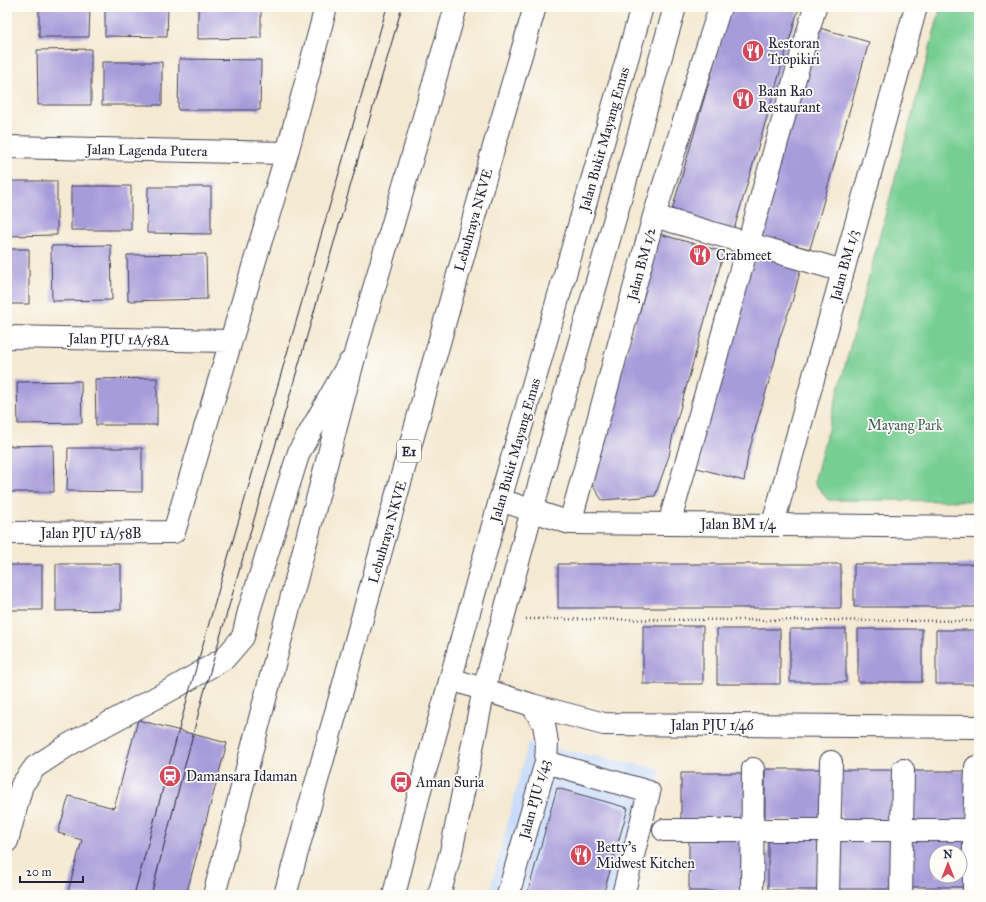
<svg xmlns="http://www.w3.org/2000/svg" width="986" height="902" viewBox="0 0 986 902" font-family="'IM FELL Great Primer',serif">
	<rect width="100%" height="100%" fill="#fdfcf7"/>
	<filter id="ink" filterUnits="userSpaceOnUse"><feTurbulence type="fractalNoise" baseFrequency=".025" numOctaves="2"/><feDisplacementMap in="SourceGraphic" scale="8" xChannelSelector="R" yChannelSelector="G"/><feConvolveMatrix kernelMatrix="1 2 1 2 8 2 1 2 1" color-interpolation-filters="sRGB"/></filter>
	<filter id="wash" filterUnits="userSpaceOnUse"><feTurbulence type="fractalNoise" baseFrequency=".012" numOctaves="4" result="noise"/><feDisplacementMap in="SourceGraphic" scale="16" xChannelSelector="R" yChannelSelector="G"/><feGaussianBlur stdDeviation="0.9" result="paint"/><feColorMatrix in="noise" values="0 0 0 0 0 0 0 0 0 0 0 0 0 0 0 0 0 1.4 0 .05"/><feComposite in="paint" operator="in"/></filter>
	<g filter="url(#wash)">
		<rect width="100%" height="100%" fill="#f4e9d2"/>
		<path fill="#c9dcf9" d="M528,743l133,26 -31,126h-141z"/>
		<path fill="#76ce93" stroke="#4c7867" d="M940,10l39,1v490l-151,-1 -14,-18z"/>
		<g id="blocks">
			<path fill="#a79cda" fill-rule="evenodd" d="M39,7h51l-1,30h-50z
				M105,7h63l-1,30 -62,-1z
				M198,7h63v31l-63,1z
				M732,7h67l-67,229 -62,-19 60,-208z
				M816,27l53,15 -59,207 -53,-14z
				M91,49v56h-53l-1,-55z
				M179,59l82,1 -1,50h-82z
				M102,62h60v43h-60z
				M7,181h50v54l-50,1z
				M71,186h60v44h-60z
				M148,187h63v47l-64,-1z
				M659,234l65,18 -51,182 -4,22 -14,40 -53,4 -11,-17z
				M111,245l1,55 -60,1 -1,-55z
				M7,249h22v55h-22z
				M752,251l50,13 -10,38 -13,38 -4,20 -27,95 -4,26 -50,-14z
				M206,254l1,45 -79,2 -1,-46z
				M157,378v47h-61l-1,-46z
				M81,381l1,42 -64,1 -1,-42z
				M53,445l1,47h-47v-46z
				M68,448h74v44l-75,-1z
				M56,564h65v46l-65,1z
				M558,564h283v44h-283z
				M854,564h125v43h-125z
				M7,565h35v45h-35z
				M643,626h60v58h-60z
				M717,629h63v55h-63z
				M790,629h56v53h-56z
				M858,629h64v53h-64z
				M936,630h43v54h-43z
				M138,720l89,23 -41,152h-119l15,-55 -24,-7 11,-37 45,12z
				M765,769h59v51h-59z
				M841,770h57v54h-57z
				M912,771h59v55h-59z
				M681,773h70v53h-70z
				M557,788l71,20 -25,87h-76z
				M689,833h59v58h-59z
				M836,833h61v56h-61z
				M912,834h60v53h-60zM936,852h24v24h-24z
				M768,836h55v54h-55z"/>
		</g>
	</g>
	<g filter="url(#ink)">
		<use href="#blocks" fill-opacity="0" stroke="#424052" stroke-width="1"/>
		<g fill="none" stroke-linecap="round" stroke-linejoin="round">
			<g stroke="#424052" stroke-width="24">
				<path id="minor" d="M7,147l280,6
					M654,216l189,55
					M7,337l223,4
					M500,500l70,23 409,4
					M570,523l84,-307 66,-209
					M669,524l146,-517
					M773,524l143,-517
					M7,533l167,-1 113,-379 39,-146
					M451,679l81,26 72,19 375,3
					M546,762l103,30 -26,103
					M664,830h315
					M7,841l15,-56 13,-18 35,-23 104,-56 51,-30 18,-21 6,-26 50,-159 50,-89
					M508,895l38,-133 1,-19 -3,-19 -12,-19
					M752,895l1,-126
					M828,895l3,-133
					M901,895l2,-125
					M974,895v-65l2,-63"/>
			</g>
			<g stroke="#424052" stroke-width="24">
				<path id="major" d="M394,895l27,-109 79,-286 142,-493
					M439,895l12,-43 33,-163 48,-179 143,-503"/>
			</g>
			<g stroke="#424052" stroke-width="24">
				<path id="highway" d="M214,895l142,-545 100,-343
					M285,895l203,-728 47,-160"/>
			</g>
			<path stroke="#424052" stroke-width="2.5" stroke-dasharray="1 3" stroke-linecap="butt" d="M526,619l453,2"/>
			<use href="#minor" stroke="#fff" stroke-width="22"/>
			<use href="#major" stroke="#fff" stroke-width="22"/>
			<use href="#highway" stroke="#fff" stroke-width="22"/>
			<path stroke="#22223b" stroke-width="1" d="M134,895l54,-199 199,-689
				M151,895l52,-199 199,-689"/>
		</g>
	</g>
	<defs>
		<g id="restaurant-disc" transform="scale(1.15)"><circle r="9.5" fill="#d1495b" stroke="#fdfcf7"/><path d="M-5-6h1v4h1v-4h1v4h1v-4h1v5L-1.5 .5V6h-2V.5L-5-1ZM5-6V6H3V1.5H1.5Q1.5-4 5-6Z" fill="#fff"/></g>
		<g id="station-disc" transform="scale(1.15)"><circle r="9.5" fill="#d1495b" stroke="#fdfcf7"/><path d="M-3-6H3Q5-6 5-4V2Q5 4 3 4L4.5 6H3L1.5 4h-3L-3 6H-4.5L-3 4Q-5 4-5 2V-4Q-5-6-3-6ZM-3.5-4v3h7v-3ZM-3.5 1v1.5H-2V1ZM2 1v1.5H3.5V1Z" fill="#fff"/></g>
		<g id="bus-disc" transform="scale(1.15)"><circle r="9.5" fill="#d1495b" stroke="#fdfcf7"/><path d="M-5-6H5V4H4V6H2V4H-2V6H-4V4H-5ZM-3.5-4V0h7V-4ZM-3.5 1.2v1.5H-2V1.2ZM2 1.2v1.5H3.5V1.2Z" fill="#fff"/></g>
	</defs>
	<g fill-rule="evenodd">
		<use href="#restaurant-disc" x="753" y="51"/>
		<use href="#restaurant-disc" x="743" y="99"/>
		<use href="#restaurant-disc" x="700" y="255"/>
		<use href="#station-disc" x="170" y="776"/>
		<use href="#bus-disc" x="401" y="782"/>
		<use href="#restaurant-disc" x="581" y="855"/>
	</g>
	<g text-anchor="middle" stroke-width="3.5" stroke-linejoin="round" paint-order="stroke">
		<rect fill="#fdfcf7" stroke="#646373" stroke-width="1" x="397" y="440" width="24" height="22" rx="3"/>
		<g font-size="13" font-weight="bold" fill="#22223b">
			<text x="409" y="456">E1</text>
		</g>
		<g font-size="14" fill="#22223b" stroke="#fdfcf7" text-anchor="start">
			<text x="768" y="48">Restoran<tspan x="768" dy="16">Tropikiri</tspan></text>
			<text x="758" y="96">Baan Rao<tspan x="758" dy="16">Restaurant</tspan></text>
			<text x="716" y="260">Crabmeet</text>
			<text x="186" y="781">Damansara Idaman</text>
			<text x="416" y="787">Aman Suria</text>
			<text x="596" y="852">Betty's<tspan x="596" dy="16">Midwest Kitchen</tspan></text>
		</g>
		<g font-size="14" fill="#22223b" stroke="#fdfcf7">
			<text transform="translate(604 139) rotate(-74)" y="5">Jalan Bukit Mayang Emas</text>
			<text transform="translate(147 150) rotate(1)" y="5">Jalan Lagenda Putera</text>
			<text transform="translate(473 220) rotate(-74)" y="5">Lebuhraya NKVE</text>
			<text transform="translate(641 264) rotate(-75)" y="5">Jalan BM 1/2</text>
			<text transform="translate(844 265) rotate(-75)" y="5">Jalan BM 1/3</text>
			<text transform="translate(119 339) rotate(1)" y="5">Jalan PJU 1A/58A</text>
			<text transform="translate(515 450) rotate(-74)" y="5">Jalan Bukit Mayang Emas</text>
			<text x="738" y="529">Jalan BM 1/4</text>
			<text transform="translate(387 532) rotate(-74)" y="5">Lebuhraya NKVE</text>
			<text x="91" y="538">Jalan PJU 1A/58B</text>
			<text x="712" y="730">Jalan PJU 1/46</text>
			<text transform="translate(534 799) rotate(-75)" y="5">Jalan PJU 1/43</text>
		</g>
		<g font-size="14" fill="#3f5e5a" stroke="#fdfcf7">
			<text x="905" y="430">Mayang Park</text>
		</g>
	</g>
	<rect width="986" height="902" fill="none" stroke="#fdfcf7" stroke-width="24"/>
	<g transform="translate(948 864)"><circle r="19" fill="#fdfcf7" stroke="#a5a5ac"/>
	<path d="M0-3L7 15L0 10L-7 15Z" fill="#d1495b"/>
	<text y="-6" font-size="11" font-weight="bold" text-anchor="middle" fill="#22223b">N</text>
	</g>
	<path d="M20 876v6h63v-6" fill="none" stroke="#22223b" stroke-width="2"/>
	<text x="26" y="876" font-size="12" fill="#22223b" stroke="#fdfcf7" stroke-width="3" paint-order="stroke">20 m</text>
</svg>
